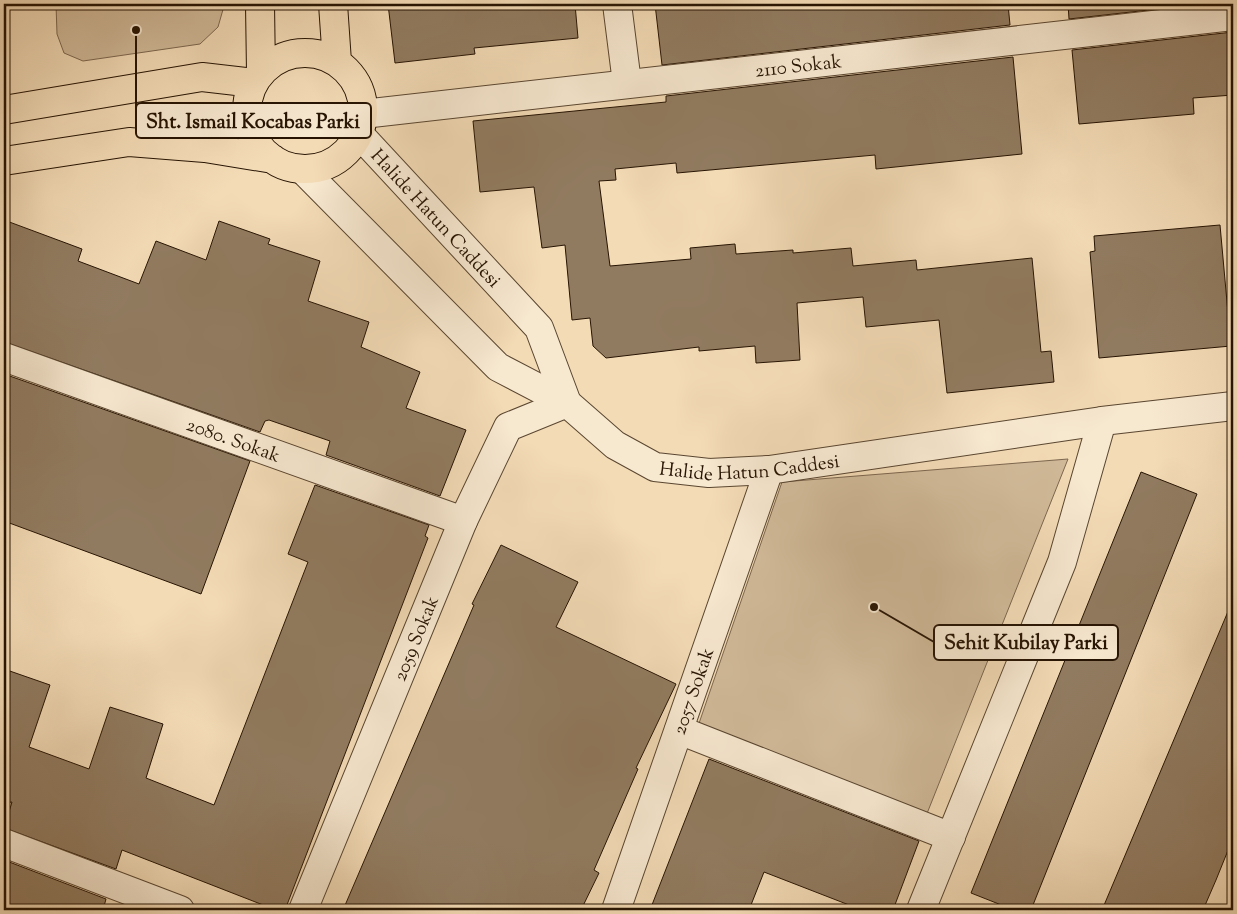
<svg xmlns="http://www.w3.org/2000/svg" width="1237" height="914" viewBox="0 0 1237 914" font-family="'Sorts Mill Goudy',serif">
	<rect width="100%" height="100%" fill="#f3dbb6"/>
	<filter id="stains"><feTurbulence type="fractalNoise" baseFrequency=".004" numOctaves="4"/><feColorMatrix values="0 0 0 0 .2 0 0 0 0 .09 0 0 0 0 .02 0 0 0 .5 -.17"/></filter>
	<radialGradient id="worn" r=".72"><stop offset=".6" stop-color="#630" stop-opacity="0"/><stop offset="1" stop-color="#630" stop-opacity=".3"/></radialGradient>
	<path fill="#d0b998" stroke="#7c664e" d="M56,4h168v2l-6,21 -18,17 -117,17 -19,-8 -7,-19z
		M1068,459l-142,357 -230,-84 86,-250z"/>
	<path fill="#917b60" stroke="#271403" d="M388,4h187l3,34 -104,10 1,6 -80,9z
		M655,4h353l2,21 -348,40z
		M1068,4h134l-133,15z
		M1233,32v63l-40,3 1,16 -115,10 -7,-74z
		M1013,57l9,97 -146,15 -1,-14 -198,18 -1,-10 -61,6 1,11 -17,1 11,85 81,-7 -1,-11 45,-4 1,10 57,-4v3l58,-5 2,18 63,-6 1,10 115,-12 9,94 10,-1 3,31 -107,11 -8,-73 -73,7 -3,-30 -66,6 3,57 -44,3 -1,-17 -56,5v-4l-93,11 -13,-12 -3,-28 -18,2 -7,-75 -23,3 -8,-61 -54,5 -7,-71 193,-19v-6z
		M4,220l78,29 -4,12 61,23 17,-43 50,19 13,-39 51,18 -2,5 52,17 -12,40 61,21 -8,25 59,25 -14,36 60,22 -26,66 -114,-41 4,-14 -61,-21 -4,1 -5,11 -256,-90z
		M1220,225l11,121 -132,12 -9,-106 5,-1 -1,-15z
		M4,374l246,87 -49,133 -197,-73z
		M1141,472l56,22 -166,416h-17l-43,-17z
		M315,485l114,40 -4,11 3,2 -143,372h-9l-154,-60 -6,19 -112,-41 8,-26 -8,1v-134l46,16 -21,62 60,22 21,-62 53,17 -17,54 68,27 94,-243 -20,-8z
		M501,545l77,37 -22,45 120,57 -40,84 2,1 -44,101 5,3 -18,37h-238l131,-305 -2,-1z
		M1232,602l1,236 -17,42 -13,30h-101z
		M709,759l210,82 -26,69h-31l-98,-38 -15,38h-99z
		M4,860l102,39 -3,11h-99z"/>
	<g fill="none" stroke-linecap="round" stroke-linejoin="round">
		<g stroke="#5a4630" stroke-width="30">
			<g id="minor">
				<path d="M617,4l10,79"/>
				<path id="s1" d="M363,114l870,-98"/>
				<path id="s2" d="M359,134l180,194 28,75 48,42 40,22 54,6 60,-3 333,-49 131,-15"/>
				<path d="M302,169l196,198 69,36"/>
				<path id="s3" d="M4,357l459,164"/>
				<path d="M679,730l272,107"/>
				<path d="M4,843l176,67"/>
				<path id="s4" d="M303,910l160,-389 45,-94 59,-24"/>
				<path id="s5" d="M616,910l153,-440"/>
				<path d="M921,910l141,-348 40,-141"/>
			</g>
		</g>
		<g stroke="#271403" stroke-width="30">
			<path id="major" d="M260,4l1,69
				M333,4l4,58
				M247 111a58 58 0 1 1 116 0a58 58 0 1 1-116 0Z
				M4,110l198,-33 52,6
				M4,161l125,-19 76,6 68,11"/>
		</g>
		<use href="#minor" stroke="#f7e8d0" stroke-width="28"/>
		<use href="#major" stroke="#f3dbb6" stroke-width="28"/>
	</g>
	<g text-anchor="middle" stroke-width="4" stroke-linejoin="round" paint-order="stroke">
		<g font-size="19" fill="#271403" stroke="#f7e8d0">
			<text dy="7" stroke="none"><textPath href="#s1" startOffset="438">2110 Sokak</textPath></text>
			<text dy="7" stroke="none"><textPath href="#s2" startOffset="114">Halide Hatun Caddesi</textPath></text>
			<text dy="7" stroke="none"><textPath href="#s3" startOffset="244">2080. Sokak</textPath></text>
			<text dy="7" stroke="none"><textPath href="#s2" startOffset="549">Halide Hatun Caddesi</textPath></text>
			<text dy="7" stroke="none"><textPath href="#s4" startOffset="294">2059 Sokak</textPath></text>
			<text dy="7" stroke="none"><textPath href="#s5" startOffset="232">2057 Sokak</textPath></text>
		</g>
	</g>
	<path fill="none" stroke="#271403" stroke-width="2" d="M136 30L136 121M874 607L934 642"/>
	<g fill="#271403" stroke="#f7e8d0" stroke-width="2">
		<circle cx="136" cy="30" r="5"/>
		<circle cx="874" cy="607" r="5"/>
	</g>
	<g fill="#f7e8d0" stroke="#271403" stroke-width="2">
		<rect x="136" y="103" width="235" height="35" rx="5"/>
		<rect x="934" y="625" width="184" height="35" rx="5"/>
	</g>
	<g font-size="20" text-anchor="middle" font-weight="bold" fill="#271403">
		<text x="253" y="128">Sht. Ismail Kocabas Parki</text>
		<text x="1026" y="649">Sehit Kubilay Parki</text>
	</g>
	<rect width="1237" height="914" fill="none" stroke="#f3dbb6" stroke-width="20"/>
	<rect x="5" y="5" width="1227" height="904" fill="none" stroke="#271403" stroke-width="2.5"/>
	<rect x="10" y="10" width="1217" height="894" fill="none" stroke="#271403"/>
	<rect width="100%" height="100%" filter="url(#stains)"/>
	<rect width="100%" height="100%" fill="url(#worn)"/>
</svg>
